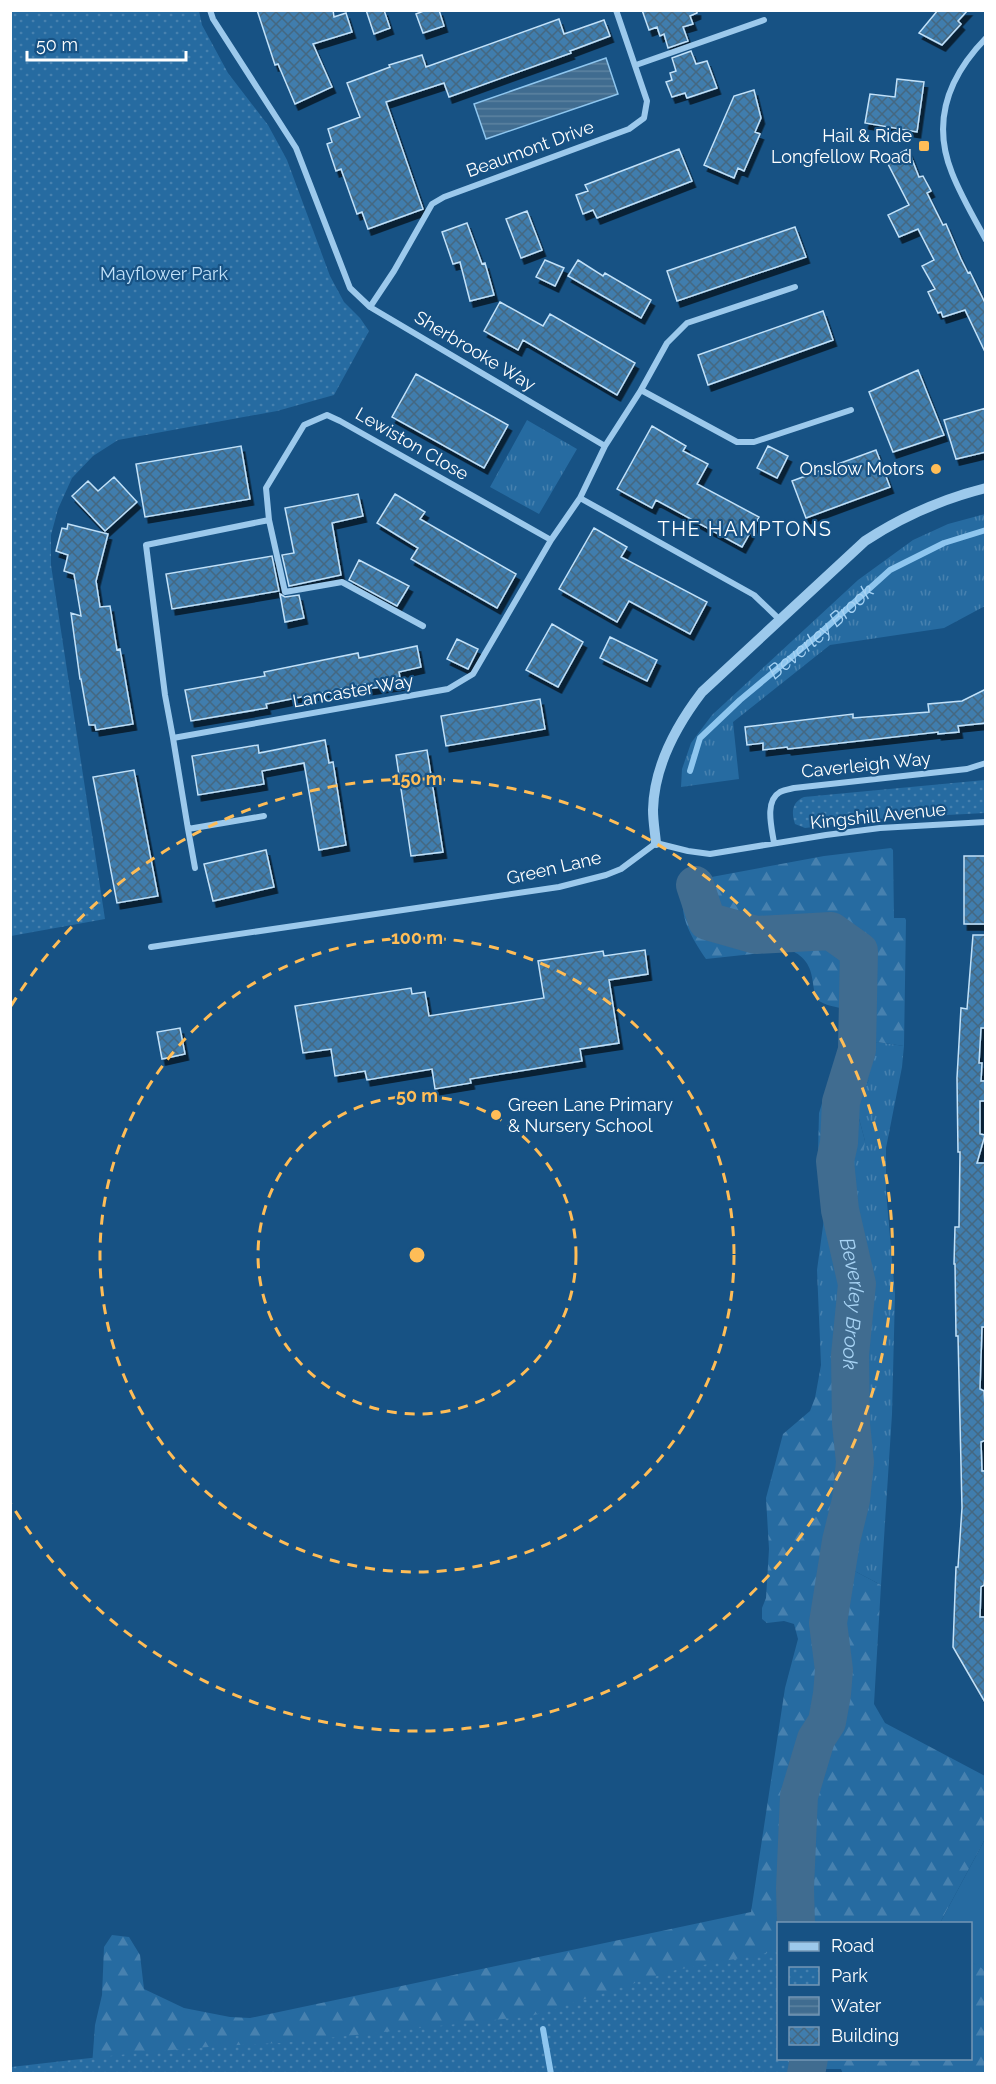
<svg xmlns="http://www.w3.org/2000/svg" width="996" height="2084" viewBox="0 0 996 2084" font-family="Raleway,sans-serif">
	<defs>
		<pattern id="grass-tufts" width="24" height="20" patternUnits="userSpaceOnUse" patternTransform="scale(1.5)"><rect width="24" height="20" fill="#266ba1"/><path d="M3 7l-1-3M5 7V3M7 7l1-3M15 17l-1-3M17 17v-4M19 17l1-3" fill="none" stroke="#4781af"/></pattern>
		<pattern id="forest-firs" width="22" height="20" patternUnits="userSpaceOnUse" patternTransform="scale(1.5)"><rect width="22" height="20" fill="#266ba1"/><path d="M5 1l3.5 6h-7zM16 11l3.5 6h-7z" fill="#4781af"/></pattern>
		<pattern id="park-dots" width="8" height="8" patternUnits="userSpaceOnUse" patternTransform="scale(1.5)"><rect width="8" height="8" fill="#266ba1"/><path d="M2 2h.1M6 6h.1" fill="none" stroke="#4781af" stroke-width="1.8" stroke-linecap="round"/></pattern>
		<pattern id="water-rules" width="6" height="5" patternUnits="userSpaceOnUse" patternTransform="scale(1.5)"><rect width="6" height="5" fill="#406c90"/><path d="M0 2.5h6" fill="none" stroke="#5d82a1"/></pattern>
		<pattern id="building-cross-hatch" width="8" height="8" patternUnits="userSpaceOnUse" patternTransform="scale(1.5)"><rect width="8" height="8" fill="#407dad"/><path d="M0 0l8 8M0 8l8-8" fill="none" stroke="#456781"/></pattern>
		<filter id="shadow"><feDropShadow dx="3.5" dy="6" stdDeviation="0" flood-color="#0009"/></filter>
	</defs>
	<rect width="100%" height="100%" fill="#175284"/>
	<path fill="url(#grass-tufts)" d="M527,420l50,29 -38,65 -49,-27z
		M985,514v92l-41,22 -114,17 -97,77 6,57 -58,8 1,-18 9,-26 21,-28 146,-135 55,-40 35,-16z
		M877,1042l27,4 -2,21 -16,81v43l9,103 -3,120 -11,171 -34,-18 -8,-14 1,-28 14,-56 -4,-37 12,-26 -41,-41 -4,-95 15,-110 5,1 28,-20 -8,-30 1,-12 11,-19 -1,-35z"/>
	<path fill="url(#forest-firs)" d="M891,848l2,2 1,68h11l1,2 -2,126 -27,-4 -9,3 1,35 -11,19 -1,12 8,30 -2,15 -16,9 -26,-7 -3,-5 1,-40 6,-19 12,-5 6,-6 5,-69 -3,-5c-7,-2 -18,-3 -24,-7 -14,-8 1,-39 -31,-52l-84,9c-15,-22 -34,-52 -16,-78l134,-25z
		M841,1361h20l9,10 1,12 -21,49 4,37 -14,56 -1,28 8,14 34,18 -7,119 11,19 100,53v63l-45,84 -162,1v134h192l1,-97 14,8v104l-142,1 -2,-5h-25l-1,5h-560l-163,-8 3,-41 7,-30 2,-48 8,-12 17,2 11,18 4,34 40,19 46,9 20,1 501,-106 34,-224 13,-49 -4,-15 -10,-3 -17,2 -5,-4v-11l4,-10 3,-49 -3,-51 17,-64 27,-23 5,-13 6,-33z"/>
	<path fill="url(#park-dots)" d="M10,11h189l3,14 26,48 40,52 19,35 43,116 14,26 16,16 9,13 -35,64 -57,16 -159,29 -25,16 -21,22 -14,31 -7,26v30l54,354 -94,17z
		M985,780v33l-94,5 -86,10 -10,-4c-4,-12 -3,-22 9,-27z
		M778,1951v107l38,1 1,14h-806v-6c90,-10 180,-21 271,-24l249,-27 145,-46z"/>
	<path fill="#266ba1" d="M985,1839v131l-14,-8 -1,-38 -30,-1z"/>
	<path fill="url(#water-rules)" stroke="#8ec6ef" stroke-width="1.5" d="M606,58l12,36 -132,45 -12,-35z"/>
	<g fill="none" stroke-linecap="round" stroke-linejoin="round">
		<g stroke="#8ec6ef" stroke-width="6">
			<path id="s1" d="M690,771l10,-33 40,-38 78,-65 72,-65 54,-27 42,-13"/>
			<path d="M543,2029l8,45"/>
		</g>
		<g stroke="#406c90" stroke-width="38">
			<path id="s2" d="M695,885l12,36 49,14 75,-4 28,20 -2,99 -16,52 -2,41 -4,18 5,49 17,74 -7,71 1,69 4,38 -4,38 -10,41 -13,82 6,47 -2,24 -5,28 -11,17 -17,57 -4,92 1,36"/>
			<path d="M806,2074l3,-16"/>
		</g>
	</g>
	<path fill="url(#building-cross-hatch)" stroke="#c1e1f9" stroke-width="1.5" filter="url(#shadow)" d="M257,10h76l1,7 12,-4 6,19 -39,12 19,43 -37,17 -17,-40 -3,1z
		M366,10h18l6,18 -16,6z
		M426,10h13l5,16 -21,7 -7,-19z
		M642,10h55v3l-7,3 3,8 -10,3 5,14 -20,7 -4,-14 -4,2 -3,-9 -8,3z
		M938,10h30l-10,11 3,3 -19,21 -23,-12z
		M559,19l5,15 40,-14 6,16 -40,15 1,2 -122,44 -5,-14 -58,19 37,107 -55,20 -6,-17 -5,2 -16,-45 -5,2 -9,-27 5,-2 -4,-13 32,-12 -13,-34 43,-16 -1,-2 33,-10 4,12z
		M691,51l5,13 11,-3 10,27 -30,10 -2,-5 -13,4 -6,-15 6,-2 -2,-7 6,-2 -4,-13z
		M897,79l27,3 -7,50 -52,-9 5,-29 25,3z
		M754,90l7,28 -6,14 5,2 -16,37 -6,-3 -4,10 -30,-13 30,-69z
		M679,149l13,32 -95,37 -4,-8 -10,4 -7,-19 12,-4 -3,-6z
		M908,149l11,28 4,-1 8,15 -4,2 16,32 3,-1 15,35 7,14 2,-1 16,33v49l-21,-44 -22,7 -2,-5 -3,1 -10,-21 7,-3 -13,-23 12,-6 -16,-31 -19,8 -11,-22 21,-10 -23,-45z
		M527,211l15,39 -21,8 -15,-39z
		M467,223l15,41 3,-1 9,32 -24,6 -10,-39 -7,2 -11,-32z
		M795,227l11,30 -129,44 -10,-30z
		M545,260l19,8 -9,18 -19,-9z
		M578,260l25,16 2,-3 46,27 -10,18 -73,-42z
		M500,302l43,24 7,-12 85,49 -18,32 -94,-55 -5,10 -34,-19z
		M823,311l10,29 -125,45 -10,-30z
		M918,370l26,65 -51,17 -24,-60z
		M416,374l92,51 -24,43 -92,-51z
		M986,408v44l-30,7 -12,-39z
		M652,426l34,20 -3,5 25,13 -11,20 62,33 -17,30 -86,-47 -4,8 -35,-19z
		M241,446l9,53 -105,18 -9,-53z
		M768,446l20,10 -11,22 -20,-10z
		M876,450l14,37 -84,31 -14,-37z
		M114,477l23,25 -32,29 -33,-35 16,-15 10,10z
		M358,494l5,22 -31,7 9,52 -52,11 -7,-31 12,-2 -9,-45z
		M395,494l30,18 -5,7 96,55 -19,34 -86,-49 7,-11 -41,-25z
		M68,524l40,10 -12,47 4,26 10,-1 7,44 3,-1 13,75 -37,6 -1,-5h-6l-8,-46h-1l-9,-66 10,3 -7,-42 -10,-3 4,-16 -12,-4 6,-23 5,1z
		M594,528l33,19 -6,10 86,45 -17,32 -61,-33 -12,21 -58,-33z
		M272,556l7,35 -107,18 -6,-35z
		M359,560l50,26 -12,20 -48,-26z
		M280,594l5,3 14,-2 5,23 -19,4z
		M552,624l31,18 -25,45 -32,-17z
		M610,637l47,23 -10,21 -47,-23z
		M457,639l21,10 -10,20 -21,-10z
		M417,646l4,21 -22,5 2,12 -34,5 -1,-5 -100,20 1,4 -76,13 -6,-31 80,-14 -1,-4 94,-19 1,5z
		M986,689v34l-28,3 1,6 -21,2v-2l-150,17 -1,-2 -24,3v-7l-16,2 -2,-18 108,-13v4l76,-6 -1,-8 34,-3z
		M540,699l5,30 -99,17 -5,-30z
		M325,740l4,23 4,-1 13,83 -27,5 -15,-87 -42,8 2,13 -66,11 -6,-39 66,-11 1,8z
		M427,750l16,102 -32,4 -15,-101z
		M134,770l24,126 -41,7 -24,-126z
		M266,850l8,37 -61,14 -9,-37z
		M964,856h22v68h-22z
		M973,935h13v93h-5l-2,35h3l-1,18h5v20h-6v33l5,1 -8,28h9l-1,164h-3l-2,62 4,2 2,29v20l-5,2 1,29h4v97l-2,17 -3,2 -1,30h6v87l-33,-57 3,-80h2l4,-59 -4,-172h-2l-1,-72h-1l1,-37h4l1,-75h-2l-1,-74 4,-70 6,1z
		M645,950l3,24 -39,6 10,63 -39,6 2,12 -112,18 1,4 -36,6 -3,-20 -65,11 -2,-9 -30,5 -4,-27 -28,4 -8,-47 116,-18 1,6 13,-2 4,24 115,-18 -6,-37 65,-10 1,5z
		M180,1028l5,26 -23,5 -5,-27z"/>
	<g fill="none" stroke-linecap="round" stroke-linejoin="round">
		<path stroke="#9cc9ec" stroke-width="6" d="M210,10l3,9 83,129 54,140 20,19 235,139 -25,52 174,97 25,24
			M986,38c-37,38 -55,83 -34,135 9,23 22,45 34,67
			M636,65l128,-45
			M370,307l24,-36 38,-67 12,-7 185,-68 15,-11 3,-17 -31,-91
			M641,390l96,52h17l97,-32
			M605,446l36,-56 26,-47 20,-20 108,-36
			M423,626l-81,-44 -57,10 -16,-72 -3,-32 38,-63 23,-10 13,6 211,119 29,-42
			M173,738l-8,-43 -19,-150 123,-25
			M264,816l-76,13 -15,-91 275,-49 25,-15 78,-134
			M188,829l7,39
			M774,843c-2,-14 -10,-42 6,-51 4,-2 10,-3 14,-4l173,-19 19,-6
			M151,947l408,-60 47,-12 15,-6 35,-26 32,8 22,3 116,-19 54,-7 106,-6"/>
		<path stroke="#9cc9ec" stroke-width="10" d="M656,843c-1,-11 -3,-22 -3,-33 1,-44 23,-84 49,-118l163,-151c38,-25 77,-42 121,-53"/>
	</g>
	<g fill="none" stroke="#ffbd57" stroke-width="3" stroke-dasharray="10 8">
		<circle cx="417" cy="1255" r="159"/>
		<circle cx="417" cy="1255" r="317"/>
		<path d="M11 1006A476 476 0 1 1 11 1504"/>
	</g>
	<g fill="#ffbd57" stroke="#175284" stroke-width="2">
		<rect x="918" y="140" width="12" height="12" rx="3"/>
		<circle cx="936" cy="469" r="6"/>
		<circle cx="496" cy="1115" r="6"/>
	</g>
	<g text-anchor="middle" stroke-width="4.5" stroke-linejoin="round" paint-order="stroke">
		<g font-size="18" fill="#fff" stroke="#175284" text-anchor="end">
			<text x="912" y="142">Hail &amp; Ride<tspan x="912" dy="21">Longfellow Road</tspan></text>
			<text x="924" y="475">Onslow Motors</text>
			<text x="508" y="1111" text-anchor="start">Green Lane Primary<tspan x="508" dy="21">&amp; Nursery School</tspan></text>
		</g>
		<g font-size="18" fill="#fff" stroke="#175284">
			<text transform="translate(530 149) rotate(-20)" y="6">Beaumont Drive</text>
			<text transform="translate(475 351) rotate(31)" y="6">Sherbrooke Way</text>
			<text transform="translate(412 444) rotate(30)" y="6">Lewiston Close</text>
			<text transform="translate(353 691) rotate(-10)" y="6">Lancaster Way</text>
			<text transform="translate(866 765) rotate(-6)" y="6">Caverleigh Way</text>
			<text transform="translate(878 816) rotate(-6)" y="6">Kingshill Avenue</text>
			<text transform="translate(554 868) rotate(-13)" y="6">Green Lane</text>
		</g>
		<g font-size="18" fill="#c1e1f9" stroke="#175284">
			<text x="164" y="280">Mayflower Park</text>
		</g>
		<g font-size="20" letter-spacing="1.5" fill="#fff" stroke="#175284">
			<text x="745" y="536">THE HAMPTONS</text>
		</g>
		<g font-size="20" font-style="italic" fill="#a7d3f4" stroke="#175284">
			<text dy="7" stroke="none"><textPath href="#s1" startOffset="196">Beverley Brook</textPath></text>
			<text dy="7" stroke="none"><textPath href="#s2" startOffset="556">Beverley Brook</textPath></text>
		</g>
	</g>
	<circle cx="417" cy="1255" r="9" fill="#ffbd57" stroke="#175284" stroke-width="3"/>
	<g font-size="18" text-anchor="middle" font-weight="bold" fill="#ffbd57" stroke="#175284" stroke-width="4.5" stroke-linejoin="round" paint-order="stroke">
		<text x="417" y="785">150 m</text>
		<text x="417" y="944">100 m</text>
		<text x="417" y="1102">50 m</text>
	</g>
	<rect width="996" height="2084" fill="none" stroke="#ffffff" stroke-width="24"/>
	<rect x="777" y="1922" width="195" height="138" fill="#175284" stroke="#7497b5" stroke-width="1.5"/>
	<rect x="789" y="1942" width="30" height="9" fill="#9cc9ec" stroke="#7497b5" stroke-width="1.5"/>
	<text x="831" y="1952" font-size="18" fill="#ffffff">Road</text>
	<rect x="789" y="1967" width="30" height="18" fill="url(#park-dots)" stroke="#7497b5" stroke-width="1.5"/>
	<text x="831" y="1982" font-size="18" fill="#ffffff">Park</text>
	<rect x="789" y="1997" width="30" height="18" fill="url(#water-rules)" stroke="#7497b5" stroke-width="1.5"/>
	<text x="831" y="2012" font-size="18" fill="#ffffff">Water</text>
	<rect x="789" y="2027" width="30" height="18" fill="url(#building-cross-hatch)" stroke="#7497b5" stroke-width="1.5"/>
	<text x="831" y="2042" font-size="18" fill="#ffffff">Building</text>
	<path d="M27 51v9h159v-9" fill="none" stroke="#ffffff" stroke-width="3"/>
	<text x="36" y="51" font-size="18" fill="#ffffff" stroke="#175284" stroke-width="4.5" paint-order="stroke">50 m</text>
</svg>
